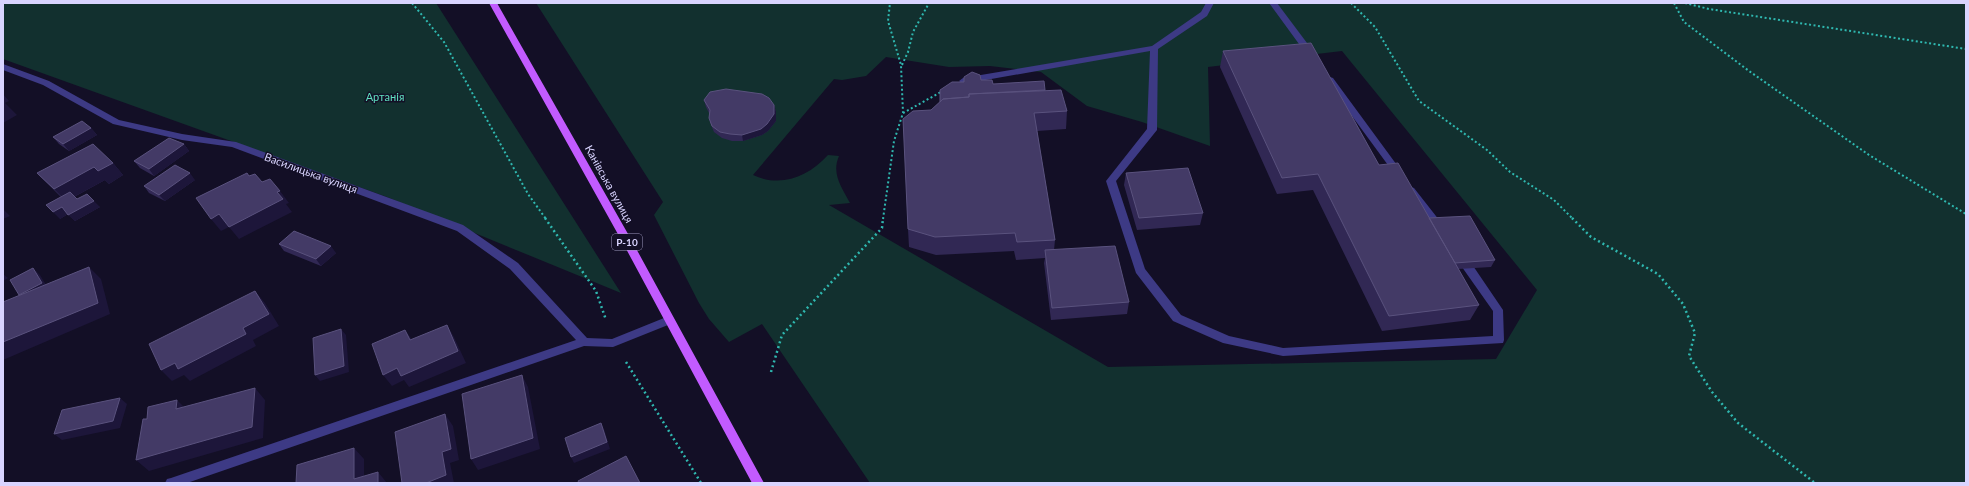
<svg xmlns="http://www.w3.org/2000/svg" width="1969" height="486" viewBox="0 0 1969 486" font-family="Lato,sans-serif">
	<rect width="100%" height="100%" fill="#130f26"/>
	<path fill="#12302f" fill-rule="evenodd" d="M3,3h433l185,290 -234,-96 -384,-138z
		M536,3h1430v480h-1096l-108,-159 -33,18 -20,-23 -10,-16 -45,-88 9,-13zM1342,51l195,239 -41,69 -388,8 -279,-162 21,-2c-8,-15 -19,-29 -11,-47l-11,-1c-20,22 -47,33 -75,20l81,-96 8,1 24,-4 20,-19 63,10 41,-1 51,6 46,34 55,16 68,24 -2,-79z"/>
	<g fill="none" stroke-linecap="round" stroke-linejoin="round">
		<path stroke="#2fb8b0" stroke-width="2" stroke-dasharray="2 2.5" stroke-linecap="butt" d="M412,3l32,39 84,152 18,25
			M1351,3l24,24 44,74 68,49 23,22 44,28 19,19
			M1674,3l10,19 65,49 120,84 97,59
			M1685,3l24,6 257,40
			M902,65l6,-13 5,-20 16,-29
			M903,113l38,-21
			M883,219l11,-78 9,-28 -2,-48 -13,-44 2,-18"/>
		<path stroke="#2fb8b0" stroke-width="2.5" stroke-dasharray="2 3" stroke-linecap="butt" d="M545,218l51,73 10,29
			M1572,218l19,19 67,37 25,30 12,29 -6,23 23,36 26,31 77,60
			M626,362l75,121
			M771,372l11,-37 100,-107 1,-10"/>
		<path fill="#3d3a85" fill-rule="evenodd" d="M1206,3h8l-7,13 -49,33 -1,81 -41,51 29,88 36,46 48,21 54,12 210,-12v-25l-36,-51 -1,-3 1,-3h8l38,56 1,30 -1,3 -220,13 -60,-13 -50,-22 -37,-48 -30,-92 41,-52 3,-78 -187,33 -4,-3 4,-3 189,-32 49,-34z
			M1269,3h8l36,48v4h-6z
			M3,64l46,17 70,39 63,14 54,8 227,83 55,38 69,75 25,1 57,-23 4,1 1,3 -1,3 -60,24 -29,-1 -397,137h-22l2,-4 4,-1 405,-138 -66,-71 -53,-38 -225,-84 -50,-7 -69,-16 -70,-39 -40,-15z
			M1330,77l3,1 69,94 2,2 -2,2h-6l-69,-94 -1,-2 1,-2z
			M1411,187l3,1 29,37 2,3 -2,3h-6l-29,-39 -2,-2z"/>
		<path fill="#c25bff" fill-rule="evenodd" d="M489,3h8l135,238 132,242h-12l-128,-238z"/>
	</g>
	<path fill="#312854" d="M1223,51l156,114 50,53 66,42 -4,7 -33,2 21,36 -9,15 -88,11 -69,-141 -36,4 -57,-127z
		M964,77l17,3 12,4 52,6 22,21 -1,18 -29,2 18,109 -1,10 75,52 -2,12 -76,6 -7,-57 1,-5 -29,2 -2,-9 -78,4 -27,-8 -1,-18 23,-119 33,-28z
		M704,100l70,5 2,7v9l-8,10 -6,4 -19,6h-11l-10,-3 -8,-6 -3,-7 -2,-7v-5l-3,-6z
		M91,128l6,7 -28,16 -10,-7 -6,-7z
		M184,144l5,7 -35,25 -14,-8 -6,-7z
		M113,163l10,12 -14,9 -4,-4 -31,17 3,2 23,8 -25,14 -7,-7 -8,5 1,-22 -24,-24z
		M1126,173l77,40 -3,12 -63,5 -13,-45z
		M195,180l-30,21 -16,-8 -5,-7z
		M279,244l57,9 -15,13 -37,-15z"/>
	<path fill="#1d163a" d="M3,94l6,7 -4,2 12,12 -14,8z
		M774,105l2,7v9l-8,10 -6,4 -19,6 -1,-6z
		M91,128l6,7 -28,16 -6,-7z
		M184,144l5,7 -35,25 -5,-7z
		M113,163l10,12 -14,9 -4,-4 -39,21 -12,-12 40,-22z
		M190,173l5,7 -30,21 -6,-6z
		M280,191l9,12 -3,1 6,8 -53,27 -10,-12 48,-35z
		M94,201l6,6 -25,14 -7,-6z
		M62,207l6,7 -8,5 -7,-7z
		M3,209l7,7 -7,3z
		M219,214l10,13 -8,4 -10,-12z
		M331,246l5,7 -15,13 -5,-7z
		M89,267l12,12 9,35 -107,46v-18z
		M33,268l7,7 9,15 -30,5z
		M3,274l5,4 -5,3z
		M255,291l10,12 14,23 -26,14 3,6 -66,35 -6,-6 -12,6 -11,-11 82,-42z
		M447,325l7,12 12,26 -57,24 -5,-7 -12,6 -9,-11z
		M341,329l5,6 3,37 -29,9 -5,-6z
		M405,330l8,11 -3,-1z
		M522,375l6,12 12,62 -62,21 -7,-11z
		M255,388l10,12 -2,38 -114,33 -13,-11z
		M120,398l7,6 -7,24 -58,12 -8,-6z
		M177,400l11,11 -12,-2z
		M445,414l8,12 6,34 -9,3 4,20h-28z
		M601,423l3,6 6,20 -36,14 -3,-6z
		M354,448l10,11v24l-10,-4z
		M378,472l9,11h-9z"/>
	<path fill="#433a66" stroke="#5a527e" d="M1311,43l68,122 19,-2 81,142 -90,11 -71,-142 -36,4 -59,-127z
		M972,72l8,3 1,5h11l1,4 51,-3 1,9 -76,4v3l-26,2 -3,3v-12l12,-8h12v-5z
		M726,89l36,5 7,4 5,7v9l-7,10 -6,5 -19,6 -12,-1 -10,-2 -8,-6 -3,-8 1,-8 -6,-10 6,-8z
		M1061,90l6,21 -33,2 21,127 -38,2 -2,-9 -80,4 -27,-8 -5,-110 10,-8 18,-1 12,-11 26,-2v-3z
		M82,121l9,7 -28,16 -10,-7z
		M169,138l15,6 -35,25 -15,-8z
		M93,144l20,19 -15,8 -4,-4 -40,22 -17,-16z
		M175,165l15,8 -31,22 -15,-9z
		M1188,168l15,45 -64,5 -13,-45z
		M247,173l2,3 6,-2 7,8 8,-3 10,12 -3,1 6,7 -54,28 -10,-13 -8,5 -15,-21z
		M70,192l7,7 10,-5 7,7 -26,14 -6,-8 -9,5 -7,-7z
		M1470,216l25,44 -40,3 -26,-45z
		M294,231l37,15 -15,13 -37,-15z
		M1115,246l14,56 -77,6 -7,-58z
		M89,267l9,36 -95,39v-40z
		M33,268l9,15 -23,12 -9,-15z
		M255,291l14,23 -26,14 3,6 -68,35 -3,-6 -14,7 -12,-26z
		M447,325l11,26 -57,25 -4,-8 -14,7 -11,-31 33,-14 5,10z
		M341,329l3,37 -29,9 -2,-37z
		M522,375l11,63 -62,21 -9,-65z
		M255,388l-3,39 -116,33 7,-41h4l1,-12 29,-7 -1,9z
		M120,398l-7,23 -59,13 8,-24z
		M445,414l6,35 -9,3 4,23 -20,8h-24l-7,-51z
		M601,423l6,19 -36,15 -6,-19z
		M354,448v31l24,-7v11h-82l1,-18z
		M626,456l14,27h-61l-1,-2z"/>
	<g text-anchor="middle" stroke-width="3" stroke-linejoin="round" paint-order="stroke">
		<rect fill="#130f26" stroke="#9e99be" stroke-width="1" x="612" y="234" width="30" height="16" rx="3"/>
		<g font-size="10" font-weight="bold" fill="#d9d4ff">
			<text x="627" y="246">Р-10</text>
		</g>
		<g font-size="11" fill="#5fe0c0" stroke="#130f26">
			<text x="385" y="101">Артанія</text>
		</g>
		<g font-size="11" fill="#d9d4ff" stroke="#130f26">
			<text transform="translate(311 173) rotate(20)" y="4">Василицька вулиця</text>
			<text transform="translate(609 184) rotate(61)" y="4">Канівська вулиця</text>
		</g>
	</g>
	<rect width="1969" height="486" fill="none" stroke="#d9d4ff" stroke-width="8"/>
</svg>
